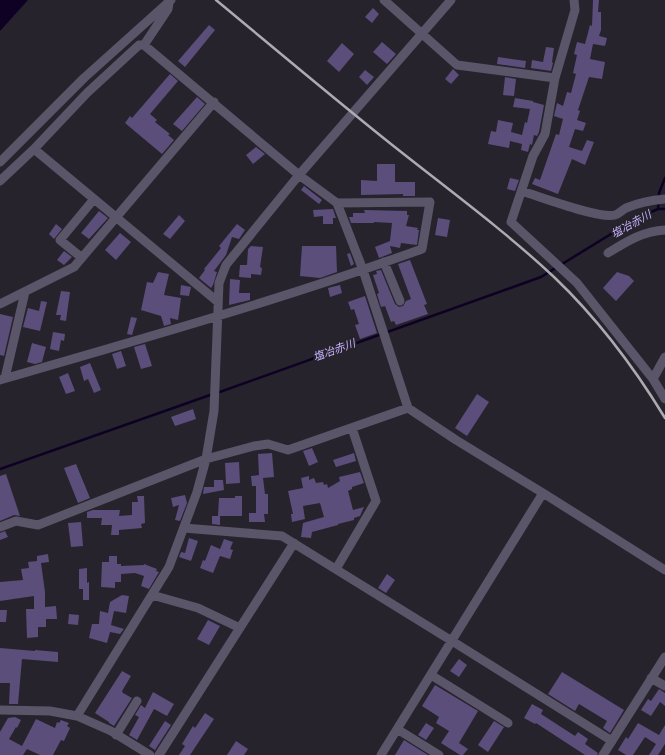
<svg xmlns="http://www.w3.org/2000/svg" width="665" height="755" viewBox="0 0 665 755" font-family="Manrope,'Noto Sans JP',sans-serif">
	<rect width="100%" height="100%" fill="#26232d"/>
	<path fill="#0f0124" d="M0,0h28l-28,31z"/>
	<g fill="none" stroke-linecap="round" stroke-linejoin="round">
		<path stroke="#0f0124" stroke-width="2.5" d="M658,209l1,-16 6,-15
			M217,393l324,-116 96,-59 21,-9h7
			M0,469l213,-75"/>
	</g>
	<path fill="#5b4e7a" d="M593,0h6l-1,12h3v18l-2,6 8,2 -2,8 -12,-2 -3,15 15,3 -3,17 -13,-2 -11,33 2,1 -3,9 9,3 -3,8 -8,-2 -6,18 13,4 5,-11 7,2 -9,23 -13,-6 -14,35 -26,-10 3,-6 5,2 16,-46 3,1 4,-16 -9,-3 3,-13 6,3 4,-14 4,1 5,-19 -3,-1 4,-18 -3,-1 3,-12 8,2 5,-19 2,1z
		M373,8l6,6 -7,9 -7,-6z
		M209,25l6,5 -30,37 -7,-6z
		M382,42l14,12 -9,10 -14,-12z
		M342,43l12,11 -15,18 -12,-11z
		M546,47l8,1 -2,14 1,1 -2,8 -20,-3 1,-8 11,2z
		M498,57l28,4 -1,7 -28,-4z
		M453,69l6,6 -8,9 -6,-5z
		M365,70l9,7 -7,8 -8,-8z
		M170,74l8,7 -28,33 7,6 -2,2 15,12 -2,1 6,5 -12,14 -37,-31 5,-7 2,2z
		M505,77l11,2 -2,17 -11,-1z
		M197,97l8,7 -23,27 -9,-7z
		M515,98l18,3v1l11,3 -5,27 -2,4 -3,-1 -2,10 -2,-1 -2,8 -7,-2 1,-6 -12,-3 -1,7 -21,-4 3,-13 5,1 2,-12 15,3 -2,9 11,3 3,-13 2,1 3,-14 -17,-2z
		M256,147l9,7 -12,10 -7,-9z
		M377,164h18v18h20v14h-12v-2l-42,1v-15l16,1z
		M510,178l9,2 -4,11 -8,-2z
		M304,186l18,14 -3,4 -18,-14z
		M333,209l3,9h-3v6h-10v-8l-9,1 -1,-7z
		M364,210l43,1v4h2l-3,11 12,2 -1,2h2l-2,15 -16,-2 -1,5 -10,-2 2,7 -13,5 -4,-11 15,-6 2,-18 -18,-1v1h-23l-2,-6h4v-4h12z
		M99,211l9,7 -19,21 -8,-6z
		M179,215l6,6 -15,18 -7,-5z
		M438,218l12,2 -3,17 -12,-2z
		M56,224l6,5 -8,10 -5,-5z
		M237,224l8,6 -6,9 -7,-2 -6,18 -12,16 3,1 -4,13 -2,3 -12,-10 6,-8 -1,-1 17,-21 -2,-2z
		M120,233l11,9 -15,18 -11,-10z
		M251,246l12,1 -3,20 2,1 -1,7 -10,-1v4l-12,-1 1,-12h7l1,-16z
		M302,246h34l1,26 -17,6 -20,-2z
		M64,251l8,6 -8,8 -7,-5z
		M350,253l4,11 -3,2 -4,-12z
		M410,260l17,44 -3,1 4,9 -32,11 -2,-4 -3,1 -6,-16 -4,1 -4,-13 2,-1 -6,-18 4,-1 -1,-3 5,-1 14,34 4,3 4,-1 3,-5 5,-2 -13,-35z
		M158,272l11,2 -5,21 17,3 -3,22 -8,-2 1,6 -7,2 -3,-10 -20,-6 6,-28 6,1z
		M617,272l12,4 5,5 -18,20 -13,-13z
		M230,279l10,1 -1,13h11v7l-21,5z
		M181,285l10,2 -2,9 -9,-1z
		M340,285l2,8 -12,4 -2,-9z
		M61,291l9,1 -4,29 -6,-1 1,-5h-5z
		M365,296l12,37 -17,6 -5,-14 4,-1 -5,-15 -3,1 -3,-8z
		M41,301l6,1 -7,29 -17,-4 5,-19 11,3z
		M0,314l13,3 -9,39 -4,-1z
		M131,317l6,1 -5,17 -5,-1z
		M53,332l12,2 -1,7 -3,-1 -2,11 -9,-2z
		M32,343l14,4 -4,15 -7,2 -8,-2z
		M145,344l7,22 -11,3 -7,-22z
		M121,351l5,15 -9,3 -5,-15z
		M90,363l11,27 -7,3 -6,-14 -4,2 -4,-14z
		M68,373l7,18 -9,3 -7,-17z
		M477,394l12,8 -22,34 -12,-8z
		M193,409l3,10 -21,7 -4,-9z
		M312,448l6,14 -9,4 -6,-15z
		M272,453l2,24 -11,1 2,16h3v20h-4l1,8h-16v-9h7v-27h-4l-1,-10 8,-1 -1,-21z
		M354,453l2,8 -20,6 -3,-7z
		M239,462l1,21 -14,1 -1,-21z
		M76,464l14,34 -12,5 -14,-35z
		M360,472l4,11 -12,4v2l-4,2 5,19 11,-3 -4,9 -6,2v2l-16,4v1l-26,7 -1,6 -10,-1 2,-14 21,-6 -4,-14 -17,3 2,13 -13,3 -1,-8h2l-5,-23 15,-3 -2,-10 8,-2v4l5,-2 2,5 7,-1 1,3 3,-1 1,4 12,-7 -1,-4z
		M6,474l14,42 -6,-1 -14,6v-45z
		M214,480h9l1,10 -21,4 1,-7h10z
		M185,495l2,8 -7,18 -5,-1 4,-15 -6,2 -2,-9z
		M137,496h7l1,27 -4,1 1,4 -23,2v5h-8l1,-10h-11l1,-7h-15v-6l6,-2h27l-1,6 13,-1v-13h6z
		M235,496h7v20h-22v9l-8,-1v-8h6l1,-18h16z
		M81,522l2,24 -12,1 -3,-24z
		M5,531l3,6 -8,3v-7z
		M189,538l9,3 -7,20 -12,-4 2,-5 4,1z
		M224,539l9,3 -3,7 3,1 -3,9 -10,-3 -7,17 -13,-5 3,-8 2,1 6,-16 9,4z
		M48,554l1,8 -8,1 4,29v15l11,-1 1,13h-11v8h-8v10l-11,1 -1,-29h8v-13l-34,5v-19l23,-2 -2,-11 8,-1 -1,-6 9,-1v-5z
		M109,556h8v8h4v2l23,-1v-1l13,5 -1,2 3,1 -10,17 -8,-3 3,-10 -9,-3 -14,1v8h-6v6l-14,-1 1,-25h7z
		M87,568v15l2,-1v18h-6v-11h-4v-20z
		M387,574l8,6 -9,13 -8,-5z
		M122,595l7,1 -3,17 -12,-2 -3,14 13,4 -4,5 -10,-2 -3,11 -18,-5 3,-14h7l1,-13 8,2 2,-11z
		M0,610h7l-1,12h-6z
		M69,614l10,1 -1,10 -10,-1z
		M208,620l12,6 -11,19 -12,-6z
		M0,648l35,3v-1l23,2v10l-36,-3 -4,45h-9l1,-21h-10z
		M459,659l8,6 -8,12 -9,-6z
		M122,671l9,5 -9,15 1,2 9,5 -18,28 -5,-3v-1l-14,-9z
		M562,672l62,38 -14,23 -7,-5 4,-7 -28,-17 -4,7 -27,-17z
		M435,685l43,26 -19,32 9,6 -5,6h-3l-19,-12 8,-12 -13,-8 3,-6 -17,-11z
		M659,689l6,4v13l-5,-4 -9,14 -10,-6 7,-11 3,2z
		M153,692l21,12 -7,12 -13,-7 -17,31 -8,-5 10,-18 -4,-2 6,-10 4,3z
		M532,704l11,6 -2,4 34,22 3,-4 10,7 -3,5 13,9 -1,2h-12l-49,-32 -1,1 -11,-6z
		M205,713l9,6 -24,36h-11l6,-9 -3,-2 11,-18 2,2z
		M15,717l6,3 -4,8 -1,-1 -7,12 13,7 14,-27 19,9 2,-6 2,1 2,-3 8,3 -2,3 3,2 -6,13 -3,-1 -8,15h-13l-13,-6 -4,6h-23v-23l8,-14z
		M165,721l6,4 -16,25 -6,-4z
		M494,721l10,6 -16,25 -10,-7z
		M426,723l8,5 -8,12 -8,-5z
		M638,723l21,12 6,-10v19l-7,11h-9l7,-11 -11,-7 -12,18h-7l-8,-5 8,-13 2,2z
		M404,740l24,15h-33z
		M236,741l12,8 -4,6h-17z"/>
	<g fill="none" stroke-linecap="round" stroke-linejoin="round">
		<path stroke="#5a5568" stroke-width="9" d="M384,0l73,65 98,13
			M574,0l1,10 -20,68 -10,56 -12,22 -22,66 66,61 76,96 12,20
			M144,45l24,-36 1,-6
			M34,149l184,153
			M0,162l84,-84 87,-78
			M0,181l34,-32 53,-56 52,-48h5l155,130 38,28 26,67 45,138 48,32 87,53 122,77
			M522,191c18,6 77,28 93,24 4,-1 7,-5 11,-7 12,-5 26,-8 39,-9
			M608,253c18,-11 35,-22 57,-23
			M82,258l-22,-18 34,-41
			M384,262l16,39
			M0,304l74,-37 140,-165
			M5,378l20,-86
			M653,379l12,-22
			M0,380c142,-41 283,-81 422,-131l8,-47 -93,1
			M0,527l16,-6 22,4 168,-66 48,-13 14,-2 20,6 120,-42
			M184,528l98,8 170,105 160,100
			M336,569l40,-68 -24,-73
			M152,595l46,13 42,20
			M431,675l77,48
			M651,678l14,8
			M0,710l50,1 27,5 34,15 39,24
			M77,716l92,-149 28,-75 9,-33 8,-48 5,-128 7,-18 73,-90 152,-175
			M397,729l42,26
			M116,735l21,-34
			M159,755l135,-212
			M381,755l162,-262
			M603,755l62,-98"/>
		<path stroke="#acaab2" stroke-width="2.5" d="M216,0c58,48 116,97 175,144 54,43 113,86 163,133 43,41 80,90 111,141"/>
	</g>
	<g text-anchor="middle" stroke-width="3.5" stroke-linejoin="round" paint-order="stroke">
		<g font-size="11" font-style="italic" fill="#c7b2fa" stroke="#26232d">
			<text transform="translate(631 224) rotate(-29)" y="4">塩冶赤川</text>
			<text transform="translate(334 350) rotate(-20)" y="4">塩冶赤川</text>
		</g>
	</g>
</svg>
